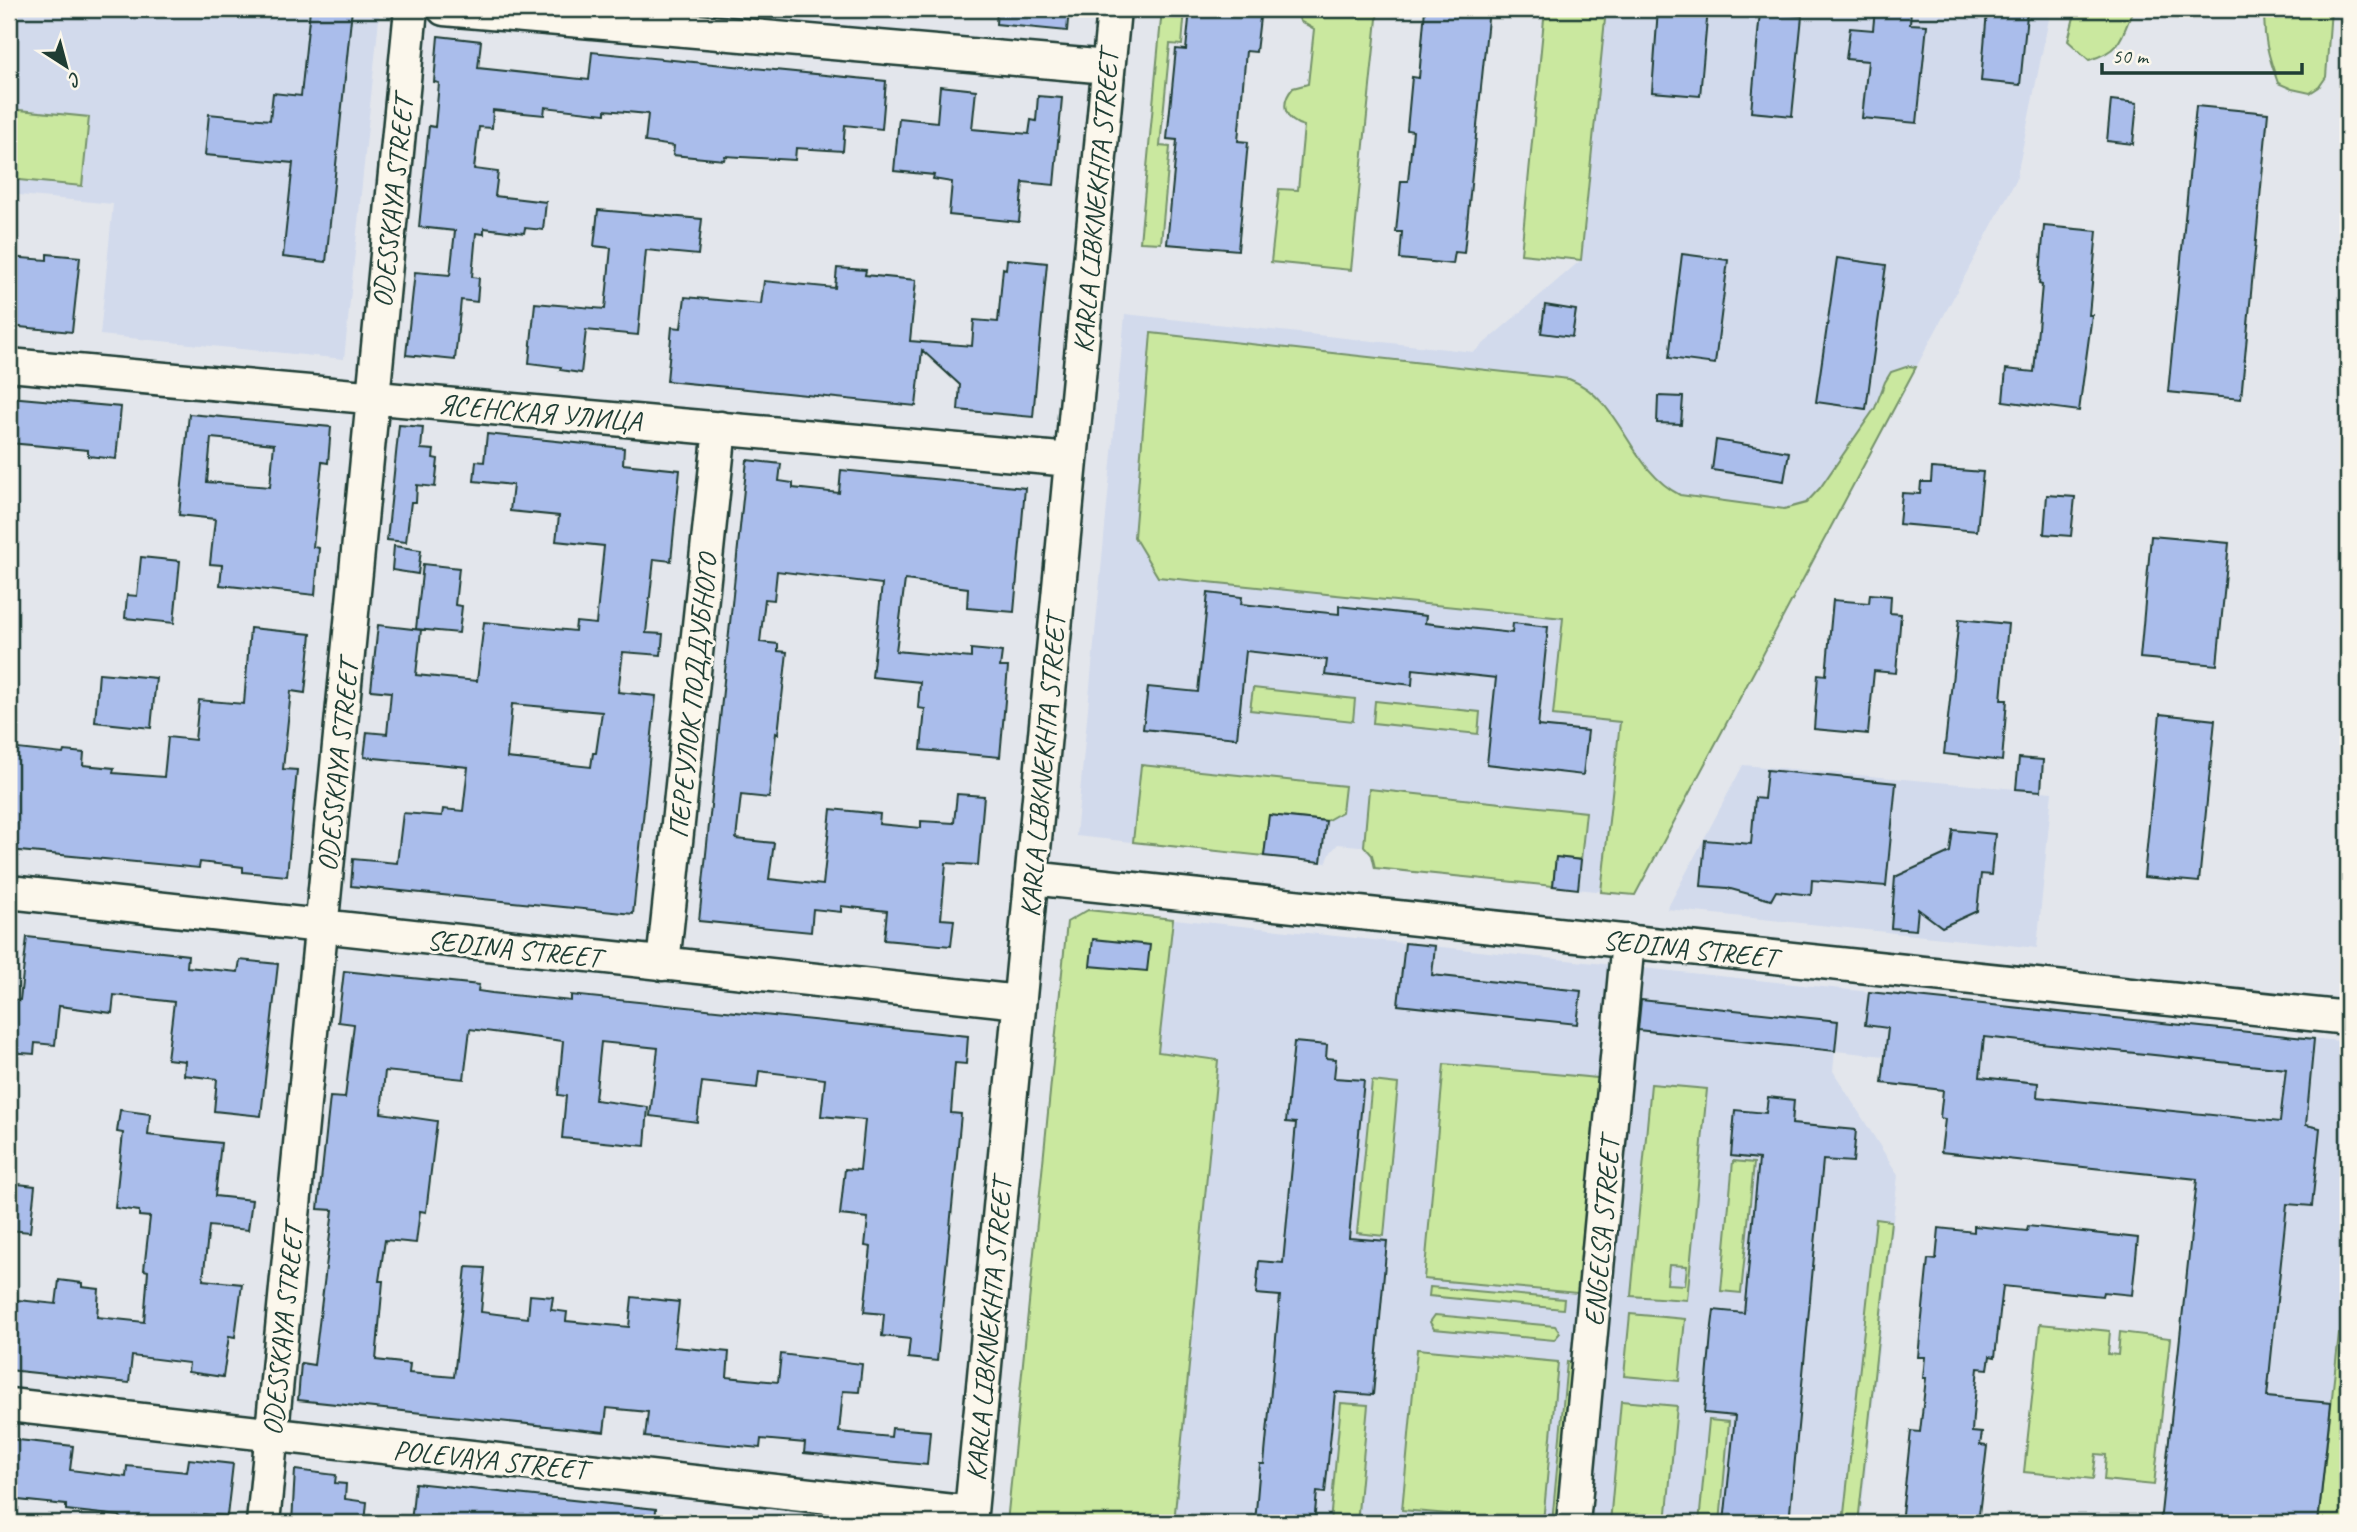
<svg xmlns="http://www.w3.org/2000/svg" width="2357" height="1532" viewBox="0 0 2357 1532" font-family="Caveat,sans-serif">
	<rect width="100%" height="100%" fill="#e3e6ec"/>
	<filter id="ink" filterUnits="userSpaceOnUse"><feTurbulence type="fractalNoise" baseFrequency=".0143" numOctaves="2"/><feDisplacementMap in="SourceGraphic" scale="14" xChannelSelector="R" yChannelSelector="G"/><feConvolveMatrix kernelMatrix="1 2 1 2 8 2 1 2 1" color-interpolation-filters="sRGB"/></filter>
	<g filter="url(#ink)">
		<path fill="#d2daec" d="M9,9h371l-36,350 -244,-24 13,-131 -104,-10z
			M1606,9h445l-35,171 -381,715 -260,-27 -3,-13 -8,-9h-5l-21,-2 -7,8 -5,11 -250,-27 49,-522 349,38 107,-92z
			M1743,765l309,27 -15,156 -370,-39z
			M1088,910l1260,132v293l-9,-1 -21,189h-158l41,-377 -261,-28 3,-28 -61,-7 3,-27 -50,-5 -2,20 65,104 -38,348h-853l60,-601z"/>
		<path fill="#cae89f" stroke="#74926a" stroke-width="2" fill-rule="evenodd" d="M1162,9h23l-3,36 -12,-1 -10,102 10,1 -9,96 -21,-1z
			M1296,9h82l-27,261 -80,-8 8,-73 19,1 6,-64c-19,-5 -25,-22 -11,-38l15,-4 6,-55 -14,-8z
			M1545,9h61l-25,251 -60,-6z
			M2076,9h57c-11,28 -12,42 -44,51l-21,-19z
			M2265,9h66l-5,68 -7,10 -9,6 -18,-4 -14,-6c-9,-25 -16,-48 -13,-74z
			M9,109l80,8 -7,69 -73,-7z
			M1151,333l418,46c54,21 59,90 111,116l104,14 22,-6 14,-15 55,-80 10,-26 6,-10 18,-6 7,1 -281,528 -34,-3 19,-170 -67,-7 10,-97 -405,-41 -24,-40z
			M1253,688l102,11 -2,22 -103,-11z
			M1375,701l105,11 -2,22 -105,-11z
			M1141,765l204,21 -3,26 -16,9 -57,-6 -5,41 -131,-14z
			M1369,789l217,23 -5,48 -25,-3 -3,29 -178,-18 -3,-13 -8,-9z
			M1088,910l85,9 -15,133 60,8 -44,463h-167l60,-601z
			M1444,1064l164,15 -20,215 -164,-15z
			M1372,1081l26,3 -14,152 -27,-3z
			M1651,1084l56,5 -20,211 -56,-4zM1669,1265l18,1 -2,19 -18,-1z
			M1733,1161l21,2 -13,130 -20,-2z
			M1876,1219l15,2 -33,302h-15z
			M1430,1287l134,12 -1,10 -134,-13z
			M1630,1314l55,5 -6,62 -55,-5z
			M1435,1315l120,11 5,7 -6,7 -120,-11 -4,-7z
			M2040,1324l70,7 -2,23 10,1 2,-23 50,6 -16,147 -50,-5 2,-25 -10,-1 -3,25 -69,-7z
			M2339,1334l9,1v188h-30z
			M1417,1349l141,13 -15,160 -141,-12z
			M1567,1362l14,2 -15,159h-14z
			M1621,1401l56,5 -11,117h-56z
			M1341,1403l27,2 -11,118h-27z
			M1709,1420l20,2 -9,101h-21z"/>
		<path fill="#aabdeb" stroke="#1f3d34" stroke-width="2" fill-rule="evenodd" d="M310,9h42l-26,253 -43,-5 10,-94 -88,-8 4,-41 61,6 3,-27 28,3z
			M997,9h72l-2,22 -71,-7z
			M1190,9h71l-5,43 -10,-1 -8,90 10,1 -10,108 -71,-6 10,-104 -10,-1 9,-90 10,1z
			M1425,9h64l-25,244 -9,-1 -2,12 -53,-5 2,-27h-6l5,-51h7l5,-50 -6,-1 5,-53 7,1z
			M1658,9h50l-8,87 -48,-4z
			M1875,9h36l-1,15 17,1 -10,98 -55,-5 6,-57 -22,-2 4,-31 23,2z
			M1987,11l40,4 -7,70 -39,-4z
			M1760,12l42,4 -10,100 -41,-4z
			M438,36l43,5 -3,27 111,12 3,-28 294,29 -4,48 -37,-4 -2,26 -47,-3 -1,12 -70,-4 -1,4 -51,-5 1,-9 -29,-4 3,-28 -43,-4v4l-60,-7 -1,8 -51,-5 -1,18 -13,-1 -5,42 24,3 -3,24 51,6 -3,28 -18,-2 -1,5 -40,-5v6l-8,-1 -4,44 7,1 -2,24 -16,-2 -6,60 -49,-5 9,-83 35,3 5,-44 -36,-4 10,-101 6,1 4,-44 -5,-1z
			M940,86l36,4 -4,39 57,5 2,-14 5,1 2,-25 24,2 -8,87 -31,-3 -4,40 -70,-7 3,-33 -19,-3 1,-4 -40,-4 5,-53 38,4z
			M2111,100l26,3 -4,41 -26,-3z
			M2196,106l72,7 -27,286 -73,-7z
			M598,210l104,9 -4,36 -52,-5 -8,85 -52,-5 -5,43 -21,-3 1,-3 -32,-4 6,-60 70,6 6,-61 -17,-2z
			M2044,226l53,5 -8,84h3l-13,96 -76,-10 3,-32 28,3 8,-87 -3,-1z
			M47,254l33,3 -8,75 -63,-6v-69l38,3z
			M1682,254l46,6 -13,104 -46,-6z
			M1837,258l49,7 -20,144 -50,-7z
			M1007,259l40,4 -14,154 -75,-7 2,-25 -38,-35 -6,56 -249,-25 5,-54 9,1 4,-31 76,7 3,-23 71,7 2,-20 29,2 -1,5 51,5 -6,61 62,5 2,-26 24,2 5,-54 3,1z
			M1545,305l31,5 -4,27 -31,-4z
			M1658,396l25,1 -2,27 -24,-1z
			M9,397l112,10 -5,52 -28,-3v-6l-79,-7z
			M189,414l142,13 -3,36 -6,-1 -9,85 6,1 -4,47 -95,-10 2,-20 -12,-1 5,-45 -36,-4zM211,438l63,6 -4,43 -63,-5z
			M399,425l24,2 -2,22 13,1 -1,8 5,1 -3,28 -18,-2 -1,17h-5l-5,40 -19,-2z
			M487,434l137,14 -1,16 57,6 -9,91 -17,-2 -8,74 17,1 -2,21 -38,-3 -5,40 38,4 -23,218 -282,-28 2,-27 44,4 6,-50 39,3 1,-7 20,2 5,-44 -104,-10 3,-25 20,2 4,-42 -20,-2 7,-65 43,5 -5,45 61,6 7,-59 91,9 1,-9 20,2 8,-78 -48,-5 3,-25 -49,-5 3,-26 -39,-4 2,-20 8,1zM512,704l90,8 -6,41h-3l-2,14 -84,-9z
			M1716,440l73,12 -5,29 -72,-11z
			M747,460l34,4 -2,17 14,2v5l46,5 2,-23 184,18 -11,124 -47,-4 1,-20 -63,-8 -9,71 75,7v-9l31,3 -2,15h8l-8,90 -79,-7 4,-41 -7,-1 2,-26 -48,-5 10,-93 -105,-13 -3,29 -9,-1 -5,43 18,2v7l9,1 -9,82 -2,-1 -7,65 -28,-3 -5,44 38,4 -5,36 54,6 8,-76 49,5 -1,10 42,4v-7l33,2 3,-29 27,2 -6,69 -32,-2 -5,56 13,1 -3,26 -67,-6 3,-29 -46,-5v6l-28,-3 -2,23 -112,-11z
			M1932,468l51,4 -6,59 -78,-7 3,-31 18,1 1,-12h10z
			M2047,495l28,2 -4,39 -27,-2z
			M2151,536l78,7 -12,122 -77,-7z
			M394,546l27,4 -3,24 -26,-4z
			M141,557l39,4 -6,62 -49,-5 2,-23 10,1z
			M423,564l36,4 -4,37 7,1 -3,27 -43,-4z
			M1208,593l34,4 -1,7 98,10v-8l87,10 -1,7 87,10 1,-10 35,4 -10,99 50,5 -5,44 -96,-11 9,-86 -83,-9 -1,16 -87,-10 2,-15 -81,-9 -9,87 -94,-9 5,-42 50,5z
			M1870,594l21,2 -1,17 11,1 -5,59 -22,-2 -6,63 -54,-5 4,-55 8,1 7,-75 36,3z
			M1959,619l49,5 -7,76h6l-5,61 -58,-7z
			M250,628l61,6 -6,59 -14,-2 -8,78 14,1 -10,106 -44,-4v-5l-43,-5 -1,6 -190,-18v-102l54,6 1,-3 20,2 -1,12 31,3 -1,5 51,4 4,-40 27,3 4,-40 45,4z
			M99,673l57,5 -5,50 -56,-6z
			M2160,714l55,6 -16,162 -55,-5z
			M2019,758l24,2 -2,31 -25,-2z
			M1767,770l129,13 -10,103 -74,-6 -1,15 -35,-4 -5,9 -44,-12 -26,-2 4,-46 46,4 4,-46 9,1z
			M1269,815l57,6 -5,41 -57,-6z
			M1953,830l42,4 -4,41 -10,-1 -4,37 -35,16 -24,-18 -2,21 -25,-2 4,-51 55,-25z
			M1556,857l25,3 -3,29 -25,-3z
			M27,937l161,18 -1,12 51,5 2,-12 38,4 -17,152 -47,-5 3,-32 -33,-4 1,-14 -18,-2 7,-57 -60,-7 -2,18 -53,-7 -4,39 -20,-2 -1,11 -25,-2v-53l11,1z
			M1093,939l57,6 -3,26 -57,-5z
			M1405,943l30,3 -3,29 149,16 -4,33 -179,-19z
			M344,971l135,14 -1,6 14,2 79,8v-6l397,41 -2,28 -11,-1 -4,50 10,1 -24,247 -29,-3 2,-19 -28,-3 2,-22 -20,-2 7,-65 -6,-1 3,-28 -28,-3 5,-46 15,1 5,-50 -44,-4 4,-37 -66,-8 -2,17 -55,-6 -5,40 -47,-6 8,-68 -57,-6 -6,58 53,7 -3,39 -83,-8 4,-42 -8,-1 5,-54 -93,-12 -6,50 -79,-8 -4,42 56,8 -11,91 -6,-1 -4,32 -31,-3 -6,41h4l-7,79 34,4 -1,9 45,4 12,-110 19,1 -4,44 47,6 2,-23 23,2 -2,13 16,2 -1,9 63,6 3,-30 47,5 -5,45 55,5 -2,25 51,5 3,-28 81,10 -3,28 -16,-1 -4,41 52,5 1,-9 38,3 -3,34 -123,-12 1,-10 -44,-4 -1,9 -115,-11 3,-25 -41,-4 -3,24 -306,-32 3,-37 13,2 19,-155 -15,-1 12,-112 15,1 9,-74 -16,-2z
			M1869,992l445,47 -8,86 14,3 -8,78 -25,-2 -20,193 64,6 -13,120h-158l37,-344 -256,-27 4,-33 -5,-1 3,-28 -61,-7 6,-55 -23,-3zM1984,1037l302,32 -6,53 -243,-25 1,-14 -58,-6z
			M1641,1000l197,21 -3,30 -197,-21z
			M1294,1042l33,3 -1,13 10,1 -2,19 30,2 -15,158 38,3 -14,154 -38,-3 -10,101 -8,-1 -3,31h-59l5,-59h4l16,-168 -24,-2 3,-33 24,2 13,-140 -10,-1z
			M1768,1097l26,3 -2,24 64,6 -3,32 -30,-2 -34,363h-65l11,-107 -31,-3 7,-79 3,-24 30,3 15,-154 -28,-3 4,-46 31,3z
			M120,1110l30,4 -2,21 73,8 -6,53 37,4 -4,30 -39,-4 -6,54 39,4 -7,53 -6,-1 -6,41 -35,-5 1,-9 -57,-7 -3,27 -120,-13v-71l47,5 3,-24 23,3v4l17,2 -2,28 47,5 4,-51 -4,-1 6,-53 -11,-1v-5l-24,-3 8,-75 -6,-1z
			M9,1183l26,3 -5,46 -21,-2z
			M1974,1226l53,5 1,-5 110,12 -6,57 -29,-3 -1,4 -99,-10 -8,71 -5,-1 -2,13 -10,-1 -5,48 -1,16 10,1 -2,12 7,1 -9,77h-77l10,-92 9,1 6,-54h-3l2,-21h-7l10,-98 8,1 3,-32 35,4z
			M9,1439l64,7 -3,24 56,7 1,-11 60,6 2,-13 44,5 -6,52 -24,-2 -1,9h-80l-2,-7 -54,-6v-5l-57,-6z
			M295,1470l41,5 -1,8 11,1 -1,15 22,3 -2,21h-73z
			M415,1483l241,26 -1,14h-244z"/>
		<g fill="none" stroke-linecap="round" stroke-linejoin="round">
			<g stroke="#1f3d34" stroke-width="37">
				<path id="minor" d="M444,9l664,58
					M9,365l1062,95
					M1031,878l1317,140
					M9,892l1010,110
					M663,964l57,-536
					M9,1405l962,108
					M263,1523l148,-1514
					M970,1523l144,-1514
					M1573,1523l55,-582"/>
			</g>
			<use href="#minor" stroke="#fbf7ec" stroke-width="32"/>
		</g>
	</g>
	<g text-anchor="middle" stroke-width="6" stroke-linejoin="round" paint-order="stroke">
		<g font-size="28" fill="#1f3d34" stroke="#fbf7ec">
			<text transform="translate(392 202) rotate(-84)" y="10">ODESSKAYA STREET</text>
			<text transform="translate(1095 202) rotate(-85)" y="10">KARLA LIBKNEKHTA STREET</text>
			<text transform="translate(540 412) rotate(5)" y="10">ЯСЕНСКАЯ УЛИЦА</text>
			<text transform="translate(692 696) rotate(-84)" y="10">ПЕРЕУЛОК ПОДДУБНОГО</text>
			<text transform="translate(337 766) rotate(-84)" y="10">ODESSKAYA STREET</text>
			<text transform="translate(1042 766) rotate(-85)" y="10">KARLA LIBKNEKHTA STREET</text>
			<text transform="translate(514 948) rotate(6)" y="10">SEDINA STREET</text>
			<text transform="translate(1690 948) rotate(6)" y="10">SEDINA STREET</text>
			<text transform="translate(1601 1232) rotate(-85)" y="10">ENGELSA STREET</text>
			<text transform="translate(282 1330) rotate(-84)" y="10">ODESSKAYA STREET</text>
			<text transform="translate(988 1330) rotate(-85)" y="10">KARLA LIBKNEKHTA STREET</text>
			<text transform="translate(490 1459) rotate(6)" y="10">POLEVAYA STREET</text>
		</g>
	</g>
	<rect width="2357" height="1532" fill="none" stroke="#fbf7ec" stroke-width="35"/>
	<rect x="18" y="18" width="2322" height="1497" fill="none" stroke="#1f3d34" stroke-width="2.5" filter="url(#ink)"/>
	<g transform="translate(66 66) rotate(144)" stroke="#fbf7ec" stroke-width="5" paint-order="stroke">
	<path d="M0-5L12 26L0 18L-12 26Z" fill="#1f3d34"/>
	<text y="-10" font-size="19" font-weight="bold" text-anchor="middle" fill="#1f3d34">С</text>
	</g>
	<path d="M2102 63v10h200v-10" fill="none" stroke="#1f3d34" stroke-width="3.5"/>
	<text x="2112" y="63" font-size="21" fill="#1f3d34" stroke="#fbf7ec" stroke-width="5" paint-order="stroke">50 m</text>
</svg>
